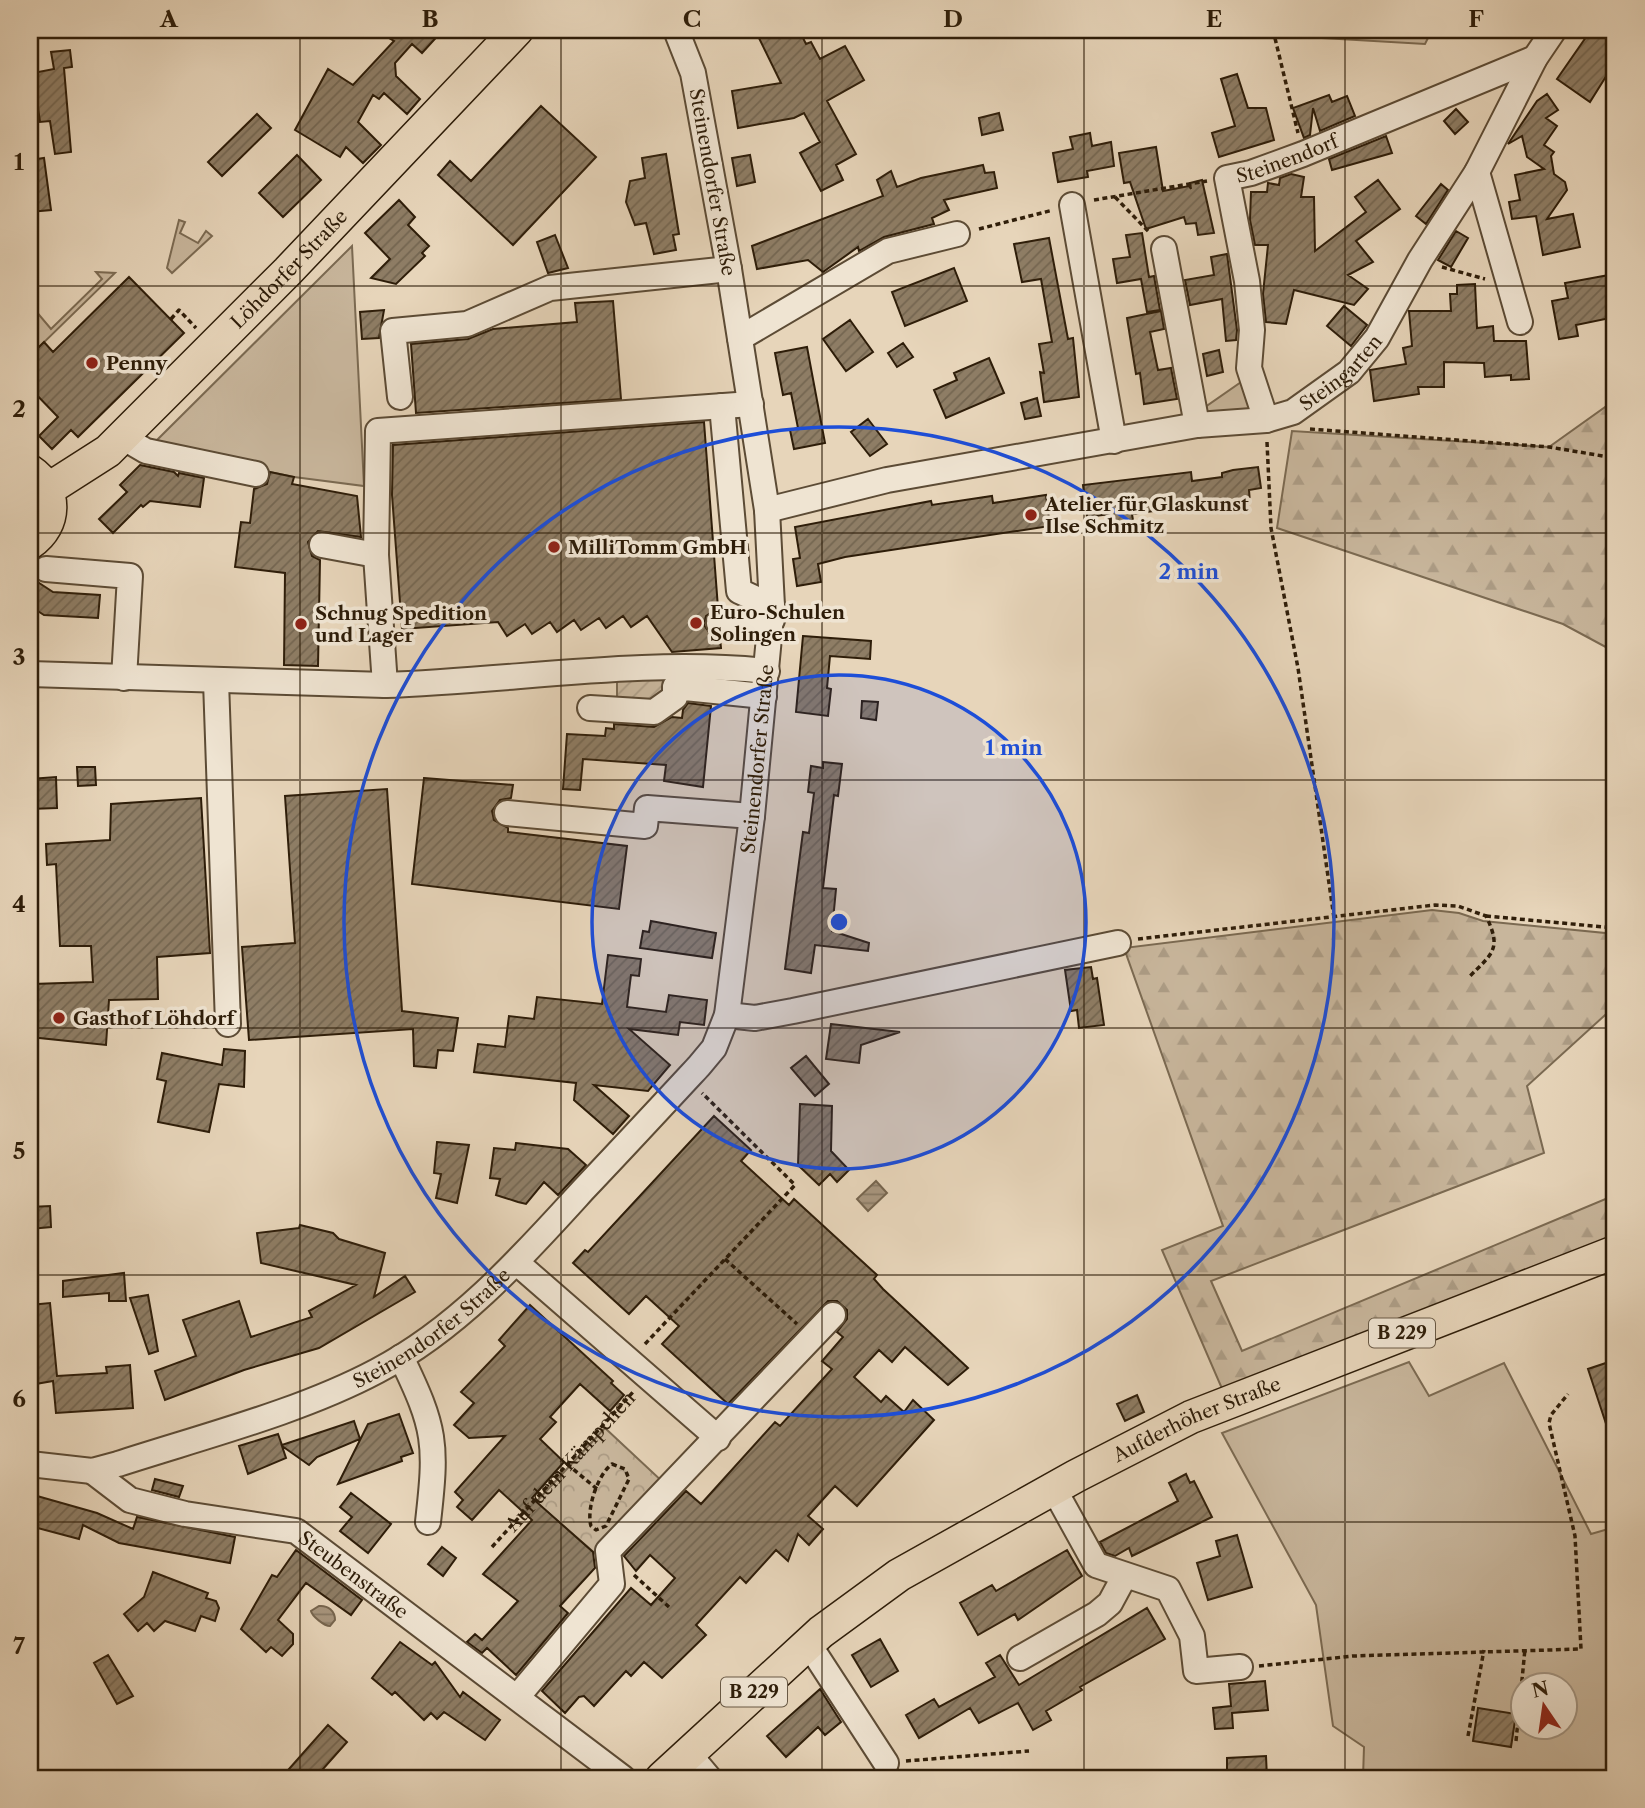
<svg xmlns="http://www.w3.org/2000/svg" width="1645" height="1808" viewBox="0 0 1645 1808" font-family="'Libre Caslon Text',serif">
	<defs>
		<pattern id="forest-firs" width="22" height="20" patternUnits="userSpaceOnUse" patternTransform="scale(1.75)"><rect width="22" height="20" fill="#c8b69c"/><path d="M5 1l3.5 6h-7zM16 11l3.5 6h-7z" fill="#ac9c85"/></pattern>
		<pattern id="park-crowns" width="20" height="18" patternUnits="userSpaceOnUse" patternTransform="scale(1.75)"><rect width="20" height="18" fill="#c8b69c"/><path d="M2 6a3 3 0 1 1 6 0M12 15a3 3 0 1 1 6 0" fill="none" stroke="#ac9c85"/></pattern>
		<pattern id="garden-furrows" width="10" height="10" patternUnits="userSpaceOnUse" patternTransform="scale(1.75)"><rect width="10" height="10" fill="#c8b69c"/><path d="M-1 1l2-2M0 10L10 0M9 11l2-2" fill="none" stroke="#ac9c85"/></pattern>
		<pattern id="water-rules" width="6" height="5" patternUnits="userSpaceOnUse" patternTransform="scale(1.75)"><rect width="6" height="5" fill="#a8967e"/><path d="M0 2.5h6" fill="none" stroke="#897a65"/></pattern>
		<pattern id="building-hatch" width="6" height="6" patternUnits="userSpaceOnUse" patternTransform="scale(1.75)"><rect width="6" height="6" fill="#8e7d65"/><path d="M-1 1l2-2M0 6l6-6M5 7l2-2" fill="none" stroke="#746651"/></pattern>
	</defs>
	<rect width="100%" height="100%" fill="#e7d5ba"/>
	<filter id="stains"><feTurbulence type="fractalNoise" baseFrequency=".00286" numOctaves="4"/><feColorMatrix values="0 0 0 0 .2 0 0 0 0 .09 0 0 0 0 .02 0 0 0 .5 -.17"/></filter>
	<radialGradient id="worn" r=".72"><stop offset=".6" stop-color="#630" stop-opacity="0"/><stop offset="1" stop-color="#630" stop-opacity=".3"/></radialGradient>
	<path fill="#c8b69c" stroke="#7b6a52" stroke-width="2" fill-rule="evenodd" d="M1286,30h146l-7,14 -137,-8z
		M179,220l6,2 -5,11 18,10 8,-12 6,5 -40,37 -5,-5z
		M352,246l12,240 -70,-9 -144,-30z
		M96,272l19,1 -85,83v-52l21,25 51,-50z
		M1244,380l15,32 -55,6 -3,-8z
		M1409,1362l20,34 75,-33 87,171 24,-7v251h-252l1,-31 -31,-21 -17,-121 -94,-172zM1522,1686h42v42h-42z"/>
	<path fill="url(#forest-firs)" stroke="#7b6a52" stroke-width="2" d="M1615,400v252l-52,-28 -286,-96 15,-97 257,16z
		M1432,910l27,3 24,8 132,13v72l-88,80 17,67 -333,128 31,70 373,-156v44l-392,152 -61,-141 61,-24 -99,-278z"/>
	<path fill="url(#park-crowns)" stroke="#7b6a52" stroke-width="2" d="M605,1428l60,56 -68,71 -61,-53z"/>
	<path fill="url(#garden-furrows)" stroke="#7b6a52" stroke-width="2" d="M628,675l38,3 -1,19 -11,11 -37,-4v-22z"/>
	<path fill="url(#water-rules)" stroke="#77664f" stroke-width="2" d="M876,1181l11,12 -19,18 -11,-12z
		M319,1606c9,-1 16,5 16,14l-5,6c-6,0 -18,-10 -19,-15z"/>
	<path fill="url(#building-hatch)" stroke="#2e1d09" stroke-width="2" d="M375,30h68l-21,23 -10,-9 -17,19 1,13 24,23 -13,15 -23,-21 -5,6 -6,-4 -15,27 23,23 -18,18 -17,-16 -6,10 -45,-27 33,-61 25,16 41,-44z
		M755,30h44l7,14 5,-2 9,17 25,-13 19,34 -37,21 29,53 -20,11 7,15 -22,11 -21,-38 20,-11 -16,-29 -10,5 -56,10 -6,-37 49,-8z
		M1591,30h24v32l-25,40 -33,-23z
		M70,50l2,17 -8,1 7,84 -16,2 -5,-33 -10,1 -7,-49 21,-4 -3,-17z
		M1237,74l11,34h18l8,32 -55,17 -7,-24 23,-7 -14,-47z
		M1547,94l11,16 -12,8 11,8 -13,19 10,7 -3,4 3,18 11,8 2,8 -20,29 26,-5 7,33 -37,8 -7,-39 -24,3 -3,-17 11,-2 -5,-25 29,-6 -17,-12 -5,-21 -14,8 29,-43z
		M1329,95l3,7 15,-6 8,20 -35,15 -7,-23 -3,27 -6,3 -11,-30z
		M541,106l55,51 -83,88 -75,-70 12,-14 21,20z
		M1456,109l12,13 -13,12 -11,-13z
		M999,113l4,17 -21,5 -3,-17z
		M257,114l14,14 -49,48 -14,-14z
		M1090,133l2,13 19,-4 3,24 -27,5 1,6 -30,5 -5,-29 20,-4 -3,-12z
		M1386,136l6,17 -60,17 -3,-11z
		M1156,147l7,44 26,-5 2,3 -1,-6 12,-3 12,53 -16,2 -2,-12 -10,1 -2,-7 -38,12 -16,-47 -6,1 -5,-30z
		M666,154l13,80 -6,1 3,15 -22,4 -8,-31 -11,2 -9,-23 4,-21 15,-3 -3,-20z
		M297,155l24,25 -38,37 -24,-24z
		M750,155l5,27 -18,4 -5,-28z
		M44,158l7,52 -21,2v-52z
		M983,165l2,8 9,-1 3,16 -53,12 5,10 -17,8 2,6 -50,13 -25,14 -1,-4 -35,25 -15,-12 -51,9 -5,-23 131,-50 -6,-16 14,-9 6,16 24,-9z
		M1291,174l13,3 -3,20h13l1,54 51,-39 -11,-15 23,-17 22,29 -44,32 17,21 -25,13 20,14 -14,16 -60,-15 -8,34 -20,-2 -3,-28 5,-49h-13l-5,-25 1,-28h16l1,-9 11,2 1,-7z
		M1441,184l7,6 -22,34 -10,-8z
		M399,200l16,17 -7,8 21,21 -7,7 3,3 -29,28 -25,-6 19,-19 -25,-26z
		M1456,231l12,7 -17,29 -13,-7z
		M1142,233l7,44 5,-1 6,34 -13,2 -6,-33 -24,4 -4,-24 17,-2 -4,-22z
		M555,235l13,33 -20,5 -11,-31z
		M1049,238l19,101 5,-1 6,59 -35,5 -4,-30 4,1 -5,-29 13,-2 -11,-63 -19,3 -8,-38z
		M1227,254l10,76 -1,10 -10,1 -4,-42 -32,6 -5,-25 29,-5 -3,-18z
		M954,268l13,33 -62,25 -13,-34z
		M1609,275l6,42 -39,8 2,11 -19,3 -7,-38 16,-3 -3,-15z
		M129,277l55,56 -106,104 -7,-7 -19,19 -13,-13 19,-19 -28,-29v-32l14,-14 9,10z
		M1475,284l2,44 16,-2 1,15h32l3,38 -18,1v-5l-26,2 -1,-14 -40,-1v25h-26l1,7 -45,7 -4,-31 36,-6 -3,-16 9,-2 -3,-35h42l-1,-17h7v-9z
		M613,301l8,98 -205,14 -5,-69 57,-5 25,-10 84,-7 -2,-19z
		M1344,306l23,19 -16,21 -24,-20z
		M384,310l-5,28 -17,1 -2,-27z
		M1161,311l3,18 -14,3 8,38 13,-2 6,31 -33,5 -4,-31 -4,1 -9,-56z
		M850,320l23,32 -27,19 -23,-32z
		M903,343l10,14 -16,10 -9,-14z
		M807,347l18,96 -31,6 -4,-19 8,-2 -7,-35 -8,2 -8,-42z
		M1219,350l4,22 -16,4 -4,-22z
		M989,358l15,35 -58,25 -12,-28 23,-10 -3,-7z
		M1037,398l4,18 -16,3 -4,-16z
		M868,419l19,25 -17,12 -19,-24z
		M704,422l14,186 -12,8 -2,9 8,11 8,2 1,10 -49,4 -25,-36 -16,11 -8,-11 -17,12 -7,-10 -18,12 -7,-10 -17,12 -7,-10 -18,12 -7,-10 -18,12 -9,-14 -96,7 -10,-134 1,-50z
		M140,465l34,7 4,4 1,-3 25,5 -4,29 -50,-6 -7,6 -2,-2 -28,28 -14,-14 28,-27 -7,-7z
		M1258,467l3,21 -12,2 1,13 -13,2 1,4 -19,2 -1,-4 -12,2 -1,-5 -73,10 3,19 -21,2 -3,-21 -24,3 -4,-32 108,-13 1,9 30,-4v-4l11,-3z
		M270,472l24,5 -2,7 65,12 4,41 -43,-6 -10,11 4,14 8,4 -2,106 -34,-1 1,-92 -50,-6 6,-45 9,1 4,-34 13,-5z
		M1046,495l4,31 -205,31 -27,7 3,18 -24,4 -4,-27 7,-1 -5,-31 136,-26 1,4 60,-9 1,7z
		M30,577l23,15 47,3 -2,23 -54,-3 -14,-9z
		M803,636l68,5 -1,18 -40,-3 -3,32 4,1 -3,27 -32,-4z
		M862,701l16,1 -2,18 -15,-2z
		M688,703l23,3 -8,81 -39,-6 2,-16 -83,-6 -3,31 -17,-1 4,-55 38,2 1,-8 8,1v-5l40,3 18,-10 10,1 1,-8z
		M823,762l19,2 -4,32 -4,-1 -11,93 13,1 -4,42 37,12 -1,8 -53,-6 -4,28 -26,-4 18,-137 6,1 5,-40 -6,-1 3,-26 12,2z
		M77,767h18l1,18 -18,1z
		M56,777l1,31 -27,1v-30z
		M424,778l89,7 -2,13 -11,2 -8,11 2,9 14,8v4l119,14 -8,63 -207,-25z
		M387,789l15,222 56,7 -5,33 -15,-1 -2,18 -22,-2 -1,-37 -164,11 -7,-93 53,-4 -10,-147z
		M201,798l9,155 -53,4 1,42 -49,1 -3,45 -76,-8 3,-53 60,-2 -2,-36h-31l-4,-82 -9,1 -1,-21 64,-4 1,-36z
		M651,921l65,12 -4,25 -72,-10 3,-17 6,1z
		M608,955l33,4 -2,17 -8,-1 -4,32 39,5 3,-17 38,5 -3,25 -24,-3 -2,13 -49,-6 41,36 -22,26 -54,-6 35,31 -16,18 -39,-34 2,-17 -102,-11 4,-28 27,3 4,-31 25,3 3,-22 65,7z
		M1091,967l2,12 4,-1 7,47 -25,3 -2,-18 -6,1 -6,-41z
		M831,1024l69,8 -39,13 -2,18 -33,-4z
		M224,1049l21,2 -1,36 -25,-3 -10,48 -51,-10 8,-41 -9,-2 5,-26 60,12z
		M806,1056l23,28 -14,12 -24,-28z
		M800,1104l32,2 -1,45 18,19 -12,12 -7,-8 -11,11 -21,-20z
		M714,1116l37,34 -10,11 48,44 5,-6 83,76 -3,4 9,10 85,79 -20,17 -43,-38 -13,15 -13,-12 -25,27 27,25 5,-6 18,16 9,-12 21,20 -77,86 -22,-20 -27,30 15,13 -14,16 -11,-11 -10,27 -12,-11 -30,33 -6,-6 -44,48 10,10 -44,43 -18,-16 -13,14 -5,-5 -32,35 -10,-10 -5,1 -14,16 -23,-22 89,-103 20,17 24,-27 -25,-23 -14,16 -12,-15 62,-65 15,13 74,-82 5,4 52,-57 -10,-8 21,-24 -6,-5 10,-13v-9l-10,-9h-9l-100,103 -66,-60 17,-18 -33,-30 -17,18 -56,-51 12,-13 3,2z
		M437,1142l32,3 -12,58 -21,-5 5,-24 -7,-1z
		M516,1143l52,6 18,16 -28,30 -14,-13 -18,22 -8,-2 -22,-7 4,-16 -10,-1 4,-30 21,2z
		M50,1206l1,21 -21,2v-22z
		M300,1225l33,8 6,6 46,14 -11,44 31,-21 10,16 -96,56 -75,22 -79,30 -10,-29 41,-15 -13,-36 56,-19 12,36 61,-20 -3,-6 47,-26 -95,-22 -4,-30 42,-5z
		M124,1273l2,28h-17v-8l-46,4v-16z
		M148,1295l10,56 -9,3 -19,-56z
		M50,1303l7,73 50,-3 -1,-6 24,-2 3,43 -77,5 -3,-32 -23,4v-80z
		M530,1305l83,76 -2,2 13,12 -14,16 -30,-27 -30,33 6,5 -16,17 24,23 -32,36 61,54 2,16 -35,38 8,7 -52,62 -29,-27 -5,5 -15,-11 8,-8 7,6 36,-39 -35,-27 49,-54 -33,-30 -27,30 -15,-13 6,-7 -8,-8 50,-56 -36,2 -15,-13 20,-22 -13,-11 44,-46 -6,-6z
		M1615,1360v82h-3l-24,-73z
		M1137,1395l7,17 -19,9 -8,-17z
		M399,1414l14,39 -12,4 1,4 -64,23 30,-60z
		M354,1421l6,18 -43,18 -8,8 -27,-19 4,12 -38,16 -9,-28 39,-12 4,11z
		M1186,1474l4,9 4,-2 18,36 -80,39 -3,-8 -14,8 -9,-3 -6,-11 78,-41 -9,-18z
		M155,1479l28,7 -4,11 -27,-7z
		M351,1493l40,31 -23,29 -28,-22 12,-14 -12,-10z
		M30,1494l67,19 36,16 4,-12 98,20 -5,26 -111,-20 -36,-18 -4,14 -49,-13z
		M1237,1535l15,52 -44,13 -11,-37 23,-7 -4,-15z
		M442,1547l14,11 -13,18 -15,-12z
		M296,1550l66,50 -11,15 -45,-32 -28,37 15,14v10l-11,12 -11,-9 -5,5 -25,-23 31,-54 5,2z
		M1067,1550l15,26 -64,44 -3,-6 -37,21 -18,-32 32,-18 4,6z
		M153,1572l55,21 -2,5 10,3 3,7 -4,13 -14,-5 -6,15 -30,-10 -11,10 -7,-8 -9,8 -14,-17 20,-17z
		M1147,1608l18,31 -85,48 2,3 -36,21 5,9 -18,10 -15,-27 -39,20 -9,-15 -51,30 -13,-23 28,-16 5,8 56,-30 -9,-14 14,-8 19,30z
		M880,1639l18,32 -27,16 -19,-32z
		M400,1642l32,23 3,-3 25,35 3,-5 37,28 -15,20 -41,-28 -7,7 -6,-6 -7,7 -29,-28 -3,3 -20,-17z
		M108,1655l25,41 -16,8 -23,-41z
		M1265,1681l3,29 -36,3 1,15 -18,1 -2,-21 18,-2 -2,-22z
		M820,1689l21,33 -16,13 -7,-8 -32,30 -19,-21z
		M1478,1708l38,6 -5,33 -38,-6z
		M328,1725l19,17 -32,36h-34z
		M1266,1756l1,22h-40v-20z"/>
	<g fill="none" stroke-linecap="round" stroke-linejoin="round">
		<g stroke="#5c4b35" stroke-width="28">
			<g id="minor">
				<path d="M1477,172l43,150"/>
				<path d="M1072,205l42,236"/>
				<path d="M1164,249l33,176"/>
				<path d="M740,338l148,-87 69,-17"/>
				<path d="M400,397l-7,-66 74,-7 83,-36 179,-19"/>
				<path d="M751,404l-373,27 -2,124 9,130c127,-4 256,-27 382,-14"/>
				<path d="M722,406l17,185 33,15"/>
				<path id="s2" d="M1266,420l-17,-52 3,-38 -5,-49 -20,-103 24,-5 52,-19 232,-96"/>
				<path d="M122,437l24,14 110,23"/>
				<path id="s3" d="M767,510l120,-30 310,-55 69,-5 27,-8 56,-40 28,-34 43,-78 57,-88 58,-114 19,-28"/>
				<path d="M322,545l54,10"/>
				<path d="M46,569l84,7 -6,102"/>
				<path d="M719,623l53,-3"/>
				<path d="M30,674l355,11"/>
				<path d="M216,681l12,343"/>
				<path d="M590,708l64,4 21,-15v-10l89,9"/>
				<path d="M507,813l138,13 2,-18 105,8"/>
				<path d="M727,1015l28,3 38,-7 325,-68"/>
				<path d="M517,1263l201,175"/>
				<path d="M401,1357c35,72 36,86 27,165"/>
				<path id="s4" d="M30,1464l62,7 26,-7c83,-27 182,-52 259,-93 81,-42 145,-114 206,-181 39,-41 77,-82 116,-124l15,-18 13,-33 25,-199 20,-210 -5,-96 -38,-241 -36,-196 -17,-43"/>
				<path id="s5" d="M92,1471l38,29 55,14 111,17 327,247"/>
				<path d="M1054,1489l42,76 72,24 24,47 4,35 44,-4"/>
				<path d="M808,1643l78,120"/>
				<path d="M1020,1658l77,-44 13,-11 14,-26"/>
				<path d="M518,1696l94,-112 -4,-33 225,-236"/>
				<path d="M688,1753l21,25"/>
			</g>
		</g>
		<g stroke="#2e1d09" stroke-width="35">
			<g id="major">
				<path d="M30,471c27,18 27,54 0,72"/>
				<path id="s6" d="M47,490l61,-39 180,-180 229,-241"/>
				<path id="s7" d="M662,1778l159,-146 78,-57 177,-99 115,-59 424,-165"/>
			</g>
		</g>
		<g stroke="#2e1d09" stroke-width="3.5" stroke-dasharray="5 3.5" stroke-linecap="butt">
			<path d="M1273,30l25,103"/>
			<path d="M1115,197l34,35"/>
			<path d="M1094,200l113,-19"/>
			<path d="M979,229l74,-19"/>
			<path d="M1442,267l43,12"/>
			<path d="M171,319l8,-9 17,18"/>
			<path d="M1310,429l239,18 66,11"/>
			<path d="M1267,442l4,86 27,140 36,250"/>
			<path d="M1486,916l129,12"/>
			<path d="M1138,939l297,-34 23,1 28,10c16,33 7,37 -17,61"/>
			<path d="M725,1259l72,65"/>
			<path d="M645,1344l150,-159 -93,-92"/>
			<path d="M567,1464l30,25"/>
			<path d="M612,1464l13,5 4,10 -23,47 -10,4 -5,-4c-5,-17 7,-52 21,-62z"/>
			<path id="s1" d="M492,1547l142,-156"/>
			<path d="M634,1575l35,32"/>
			<path d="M1259,1666l94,-10 228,-7 -6,-113 -26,-113 2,-8 17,-21"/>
			<path d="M1468,1736l16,-86"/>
			<path d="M1516,1741l9,-92"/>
			<path d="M906,1761l123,-10"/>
		</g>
		<use href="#minor" stroke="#efe4d2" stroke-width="24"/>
		<use href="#major" stroke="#e7d5ba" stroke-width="32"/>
	</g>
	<path fill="none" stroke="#2e1d09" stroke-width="2" stroke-opacity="0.55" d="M300,30v1748M561,30v1748M822,30v1748M1084,30v1748M1345,30v1748M30,286h1585M30,533h1585M30,780h1585M30,1028h1585M30,1275h1585M30,1522h1585"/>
	<circle cx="839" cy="922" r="247" fill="#1d4ed8" fill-opacity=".12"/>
	<g fill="none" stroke="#1d4ed8" stroke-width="3.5">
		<circle cx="839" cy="922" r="247"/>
		<circle cx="839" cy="922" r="495"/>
	</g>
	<g fill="#8f2418" stroke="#efe4d2" stroke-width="2.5">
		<circle cx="92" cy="363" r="7"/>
		<circle cx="1031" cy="515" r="7"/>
		<circle cx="554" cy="547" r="7"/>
		<circle cx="696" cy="623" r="7"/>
		<circle cx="301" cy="624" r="7"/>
		<circle cx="59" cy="1018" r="7"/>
	</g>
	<g text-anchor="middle" stroke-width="7" stroke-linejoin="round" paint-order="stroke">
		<g fill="#efe4d2" stroke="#685945" stroke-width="2">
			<rect x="1369" y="1318.5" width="66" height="29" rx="5"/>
			<rect x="721" y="1677.5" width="66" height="29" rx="5"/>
		</g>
		<g font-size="18" font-weight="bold" fill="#2e1d09">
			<text x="1402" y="1339">B 229</text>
			<text x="754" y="1698">B 229</text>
		</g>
		<g font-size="19" fill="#2e1d09" stroke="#efe4d2">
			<text dy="7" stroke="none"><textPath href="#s2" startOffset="310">Steinendorf</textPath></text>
			<text transform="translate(713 182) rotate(80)" y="7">Steinendorfer Straße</text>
			<text dy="7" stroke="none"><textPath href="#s6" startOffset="329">Löhdorfer Straße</textPath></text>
			<text dy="7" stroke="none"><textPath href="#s3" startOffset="598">Steingarten</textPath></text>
			<text dy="7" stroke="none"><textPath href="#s4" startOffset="1127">Steinendorfer Straße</textPath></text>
			<text dy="7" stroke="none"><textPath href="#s4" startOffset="434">Steinendorfer Straße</textPath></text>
			<text dy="7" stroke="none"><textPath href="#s7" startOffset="649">Aufderhöher Straße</textPath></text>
			<text dy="7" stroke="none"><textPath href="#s1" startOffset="116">Auf dem Kämpchen</textPath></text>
			<text dy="7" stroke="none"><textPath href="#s5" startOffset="289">Steubenstraße</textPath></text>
		</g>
		<g font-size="19" font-weight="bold" fill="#2e1d09" stroke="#efe4d2" text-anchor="start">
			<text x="106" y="370">Penny</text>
			<text x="1045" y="511">Atelier für Glaskunst<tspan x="1045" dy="22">Ilse Schmitz</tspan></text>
			<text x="568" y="554">MilliTomm GmbH</text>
			<text x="710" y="619">Euro-Schulen<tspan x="710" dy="22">Solingen</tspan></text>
			<text x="315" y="620">Schnug Spedition<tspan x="315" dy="22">und Lager</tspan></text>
			<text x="73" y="1025">Gasthof Löhdorf</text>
		</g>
	</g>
	<circle cx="839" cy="922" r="10" fill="#1d4ed8" stroke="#efe4d2" stroke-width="3.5"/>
	<g font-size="21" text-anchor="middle" font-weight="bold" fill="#1d4ed8" stroke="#efe4d2" stroke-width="7" stroke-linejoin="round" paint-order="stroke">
		<text x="1189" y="579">2 min</text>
		<text x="1014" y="755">1 min</text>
	</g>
	<rect width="1645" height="1808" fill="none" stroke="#e7d5ba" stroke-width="77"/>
	<g transform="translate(1544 1706) rotate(347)"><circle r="33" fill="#efe4d2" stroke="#a29482" stroke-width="2"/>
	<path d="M0-5L12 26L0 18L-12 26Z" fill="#8f2418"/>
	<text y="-10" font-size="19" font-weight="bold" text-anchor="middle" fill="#2e1d09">N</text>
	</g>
	<rect x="38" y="38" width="1568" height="1732" fill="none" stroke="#2e1d09" stroke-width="2.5"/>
	<g font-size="23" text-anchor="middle" font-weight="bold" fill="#2e1d09">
		<text x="169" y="27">A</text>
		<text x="430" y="27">B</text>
		<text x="692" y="27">C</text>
		<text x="953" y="27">D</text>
		<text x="1214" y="27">E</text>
		<text x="1476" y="27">F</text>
		<text x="19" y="170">1</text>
		<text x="19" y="417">2</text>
		<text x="19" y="665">3</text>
		<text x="19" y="912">4</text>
		<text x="19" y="1159">5</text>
		<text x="19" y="1407">6</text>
		<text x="19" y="1654">7</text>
	</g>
	<rect width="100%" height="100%" filter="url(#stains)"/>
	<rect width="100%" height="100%" fill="url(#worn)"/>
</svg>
